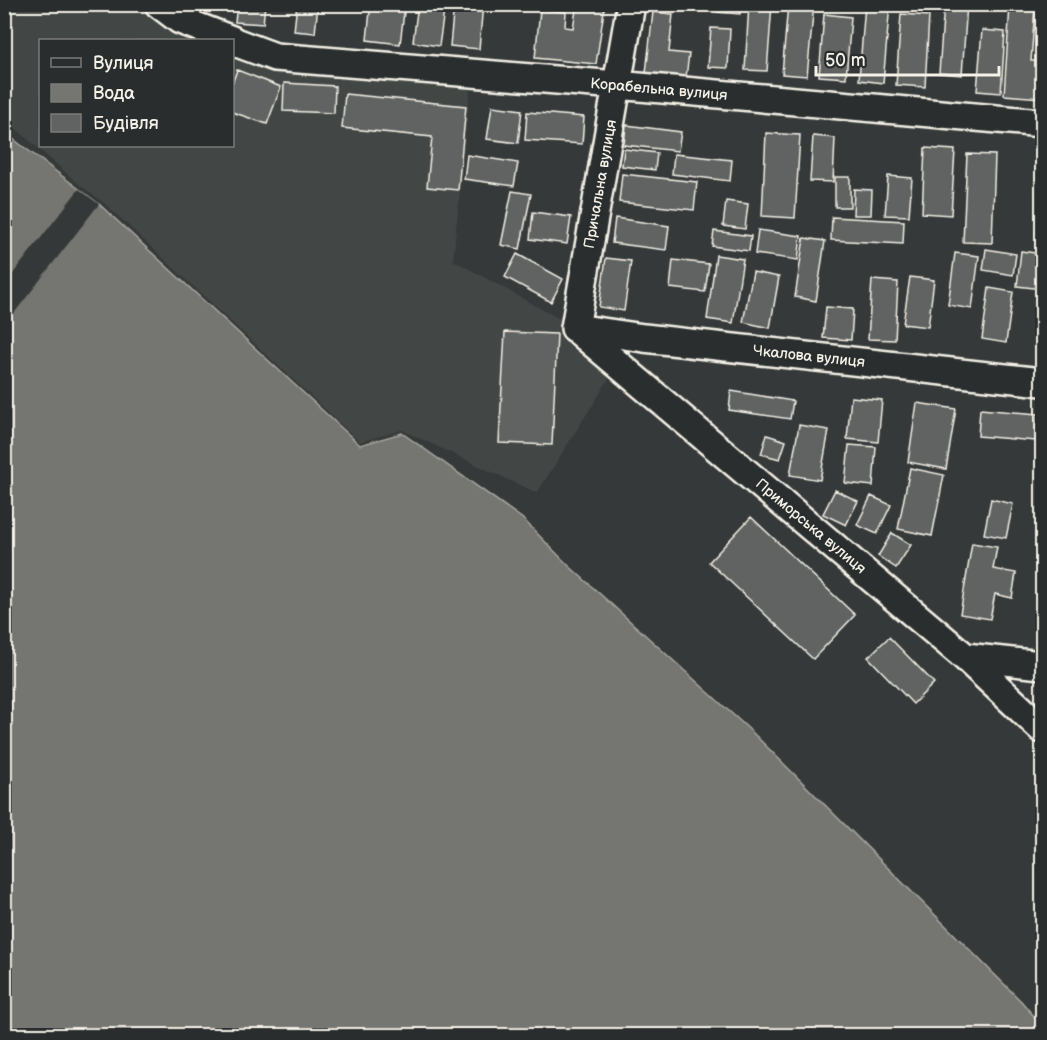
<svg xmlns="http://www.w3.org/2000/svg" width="1047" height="1040" viewBox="0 0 1047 1040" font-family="'Balsamiq Sans',sans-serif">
	<rect width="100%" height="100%" fill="#363939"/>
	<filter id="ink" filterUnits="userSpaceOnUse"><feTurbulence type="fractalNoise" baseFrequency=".0167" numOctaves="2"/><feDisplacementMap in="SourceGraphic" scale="12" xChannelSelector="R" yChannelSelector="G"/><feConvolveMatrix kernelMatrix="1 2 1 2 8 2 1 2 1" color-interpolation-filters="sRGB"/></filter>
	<g filter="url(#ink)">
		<path fill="#434645" d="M5,5h140l32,24 28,11h-165v106h192l1,-95 39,15 198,22 -17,172 114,63 50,43 -80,127 -135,-63 -42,12 -257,-240 -22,-16 -76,-67z"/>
		<path fill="#757572" stroke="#a8a7a1" stroke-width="1.5" d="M4,132l95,72 261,241 42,-12 121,86 44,45 184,167 271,271 20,24v9h-1037z"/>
		<path fill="#363939" d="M79,189l20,15 -94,121v-41z"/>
		<path fill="#616362" stroke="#f4f1e8" stroke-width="1.5" d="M237,4h28l-2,20 -28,-2z
			M297,4h21l-3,29 -21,-2z
			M360,4h45l-5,40 -33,-4 3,-29 -11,-2z
			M418,4h27l-6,42 -26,-4z
			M454,4h29l-4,45 -29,-3z
			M577,4h28l-9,60 -61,-6 5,-48 26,2 -1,15 8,1z
			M717,4h23v10l-23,-2z
			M749,4h23l-5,67 -22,-1z
			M788,4h26l-7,72 -25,-2z
			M865,4h25l-7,79 -24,-3z
			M944,4h23l-5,71 -23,-2z
			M1010,6l25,2 -4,53h11v37l-38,-3z
			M653,12l20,2 -4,38 20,2 -3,23 -40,-4z
			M824,14l27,3 -5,61 -27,-2z
			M901,14l28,2 -4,71 -29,-2z
			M711,28l19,1 -2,39 -20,-1z
			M982,30l23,2 -4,61 -24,-2z
			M237,70l44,17 -14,37 -35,-12v-28z
			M284,83l51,3 -1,27 -51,-2z
			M345,94l121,12 -8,84 -31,-3 5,-50 -90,-9z
			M492,106l30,4 -4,33 -31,-4z
			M527,112l57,5 -2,27 -57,-4z
			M626,125l55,7 -3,19 -54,-6z
			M766,133l34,2 -5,83 -33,-2z
			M813,136l22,2 -2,44 -23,-1z
			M925,148l30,2 -4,65 -29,-2z
			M624,149l33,4 -2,17 -33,-4z
			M674,154l58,6 -2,21 -58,-7z
			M967,154l28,1 -3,88 -29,-1z
			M467,155l51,8 -4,23 -50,-7z
			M622,174l75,8 -3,28 -75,-8z
			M888,176l24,2 -3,38 -24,-1z
			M835,177h15v30h-15z
			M854,189l18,1 -1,25h-18z
			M512,191l19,3 -11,55 -19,-4z
			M726,201l22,3 -3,25 -22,-3z
			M533,212l38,5 -4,27 -37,-5z
			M832,217l72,4 -1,23 -72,-4z
			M615,218l54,8 -3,24 -54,-7z
			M758,230l43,6 -3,24 -43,-6z
			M714,231l37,5 -2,15 -37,-5z
			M804,238l21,3 -9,60 -21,-4z
			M986,249l30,5 -3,21 -30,-5z
			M1021,251l21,3v35l-25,-3z
			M955,253l24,3 -7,53 -24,-4z
			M517,254l46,25 -12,23 -46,-25z
			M716,255l27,4 -10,64 -26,-4z
			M606,258l25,3 -7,50 -25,-4z
			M673,260l36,4 -4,28 -35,-4z
			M753,272l26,5 -9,51 -27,-6z
			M910,277l24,3 -6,47 -25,-3z
			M872,280l26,2 -3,58 -27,-1z
			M989,288l24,4 -7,51 -24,-4z
			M826,307l27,2 -2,31 -28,-2z
			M505,332l52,2 -5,111 -53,-2z
			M731,391l62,10 -3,18 -61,-9z
			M851,397l31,3 -4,42 -31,-3z
			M917,403l39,6 -10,60 -38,-7z
			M980,409l58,5 -2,27 -58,-5z
			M799,425l30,5 -9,50 -30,-5z
			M767,435l19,6 -6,18 -19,-5z
			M849,445l27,2 -3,39 -28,-3z
			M910,468l34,7 -12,61 -34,-7z
			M835,490l23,11 -12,24 -23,-11z
			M871,496l20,9 -14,29 -20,-9z
			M991,499l22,5 -7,34 -22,-4z
			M751,517l104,98 -42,44 -104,-97z
			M892,533l19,12 -15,23 -18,-12z
			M972,543l25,4 -4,22 23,4 -4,25 -17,-4 -5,25 -30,-5z
			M889,637l45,46 -21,21 -45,-47z"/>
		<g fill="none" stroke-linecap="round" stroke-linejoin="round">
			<g stroke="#f4f1e8" stroke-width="32">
				<path id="street" d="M159,4l21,16 52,20
					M232,41l43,16 342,28 425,38
					M575,328l390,329 77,72
					M575,328l69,10 398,44
					M575,328l56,-324
					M965,657l77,8"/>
			</g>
			<use href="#street" stroke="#2a2d2e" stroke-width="27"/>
		</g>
	</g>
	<g text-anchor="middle" stroke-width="5" stroke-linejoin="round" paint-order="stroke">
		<g font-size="15" fill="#f4f1e8" stroke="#2a2d2e">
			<text transform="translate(659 89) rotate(5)" y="5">Корабельна вулиця</text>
			<text transform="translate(600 184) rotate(-80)" y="5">Причальна вулиця</text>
			<text transform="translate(809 356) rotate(6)" y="5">Чкалова вулиця</text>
			<text transform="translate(811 526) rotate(40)" y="5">Приморська вулиця</text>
		</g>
	</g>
	<rect width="1047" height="1040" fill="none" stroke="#2a2d2e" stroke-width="24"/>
	<rect x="12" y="12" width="1023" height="1016" fill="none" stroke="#f4f1e8" stroke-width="2" filter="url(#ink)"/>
	<rect x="39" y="39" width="195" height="108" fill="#2a2d2e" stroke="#7b7b78" stroke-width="1.5"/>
	<rect x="51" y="58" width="30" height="9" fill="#2a2d2e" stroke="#7b7b78" stroke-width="1.5"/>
	<text x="93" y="69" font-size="18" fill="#f4f1e8">Вулиця</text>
	<rect x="51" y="84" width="30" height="18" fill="#757572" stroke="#7b7b78" stroke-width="1.5"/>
	<text x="93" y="99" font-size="18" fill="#f4f1e8">Вода</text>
	<rect x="51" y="114" width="30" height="18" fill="#616362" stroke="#7b7b78" stroke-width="1.5"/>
	<text x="93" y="129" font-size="18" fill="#f4f1e8">Будівля</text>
	<path d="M816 66v9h183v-9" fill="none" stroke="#f4f1e8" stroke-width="3"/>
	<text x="825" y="66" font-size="18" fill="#f4f1e8" stroke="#2a2d2e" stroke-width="4.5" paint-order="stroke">50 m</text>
</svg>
